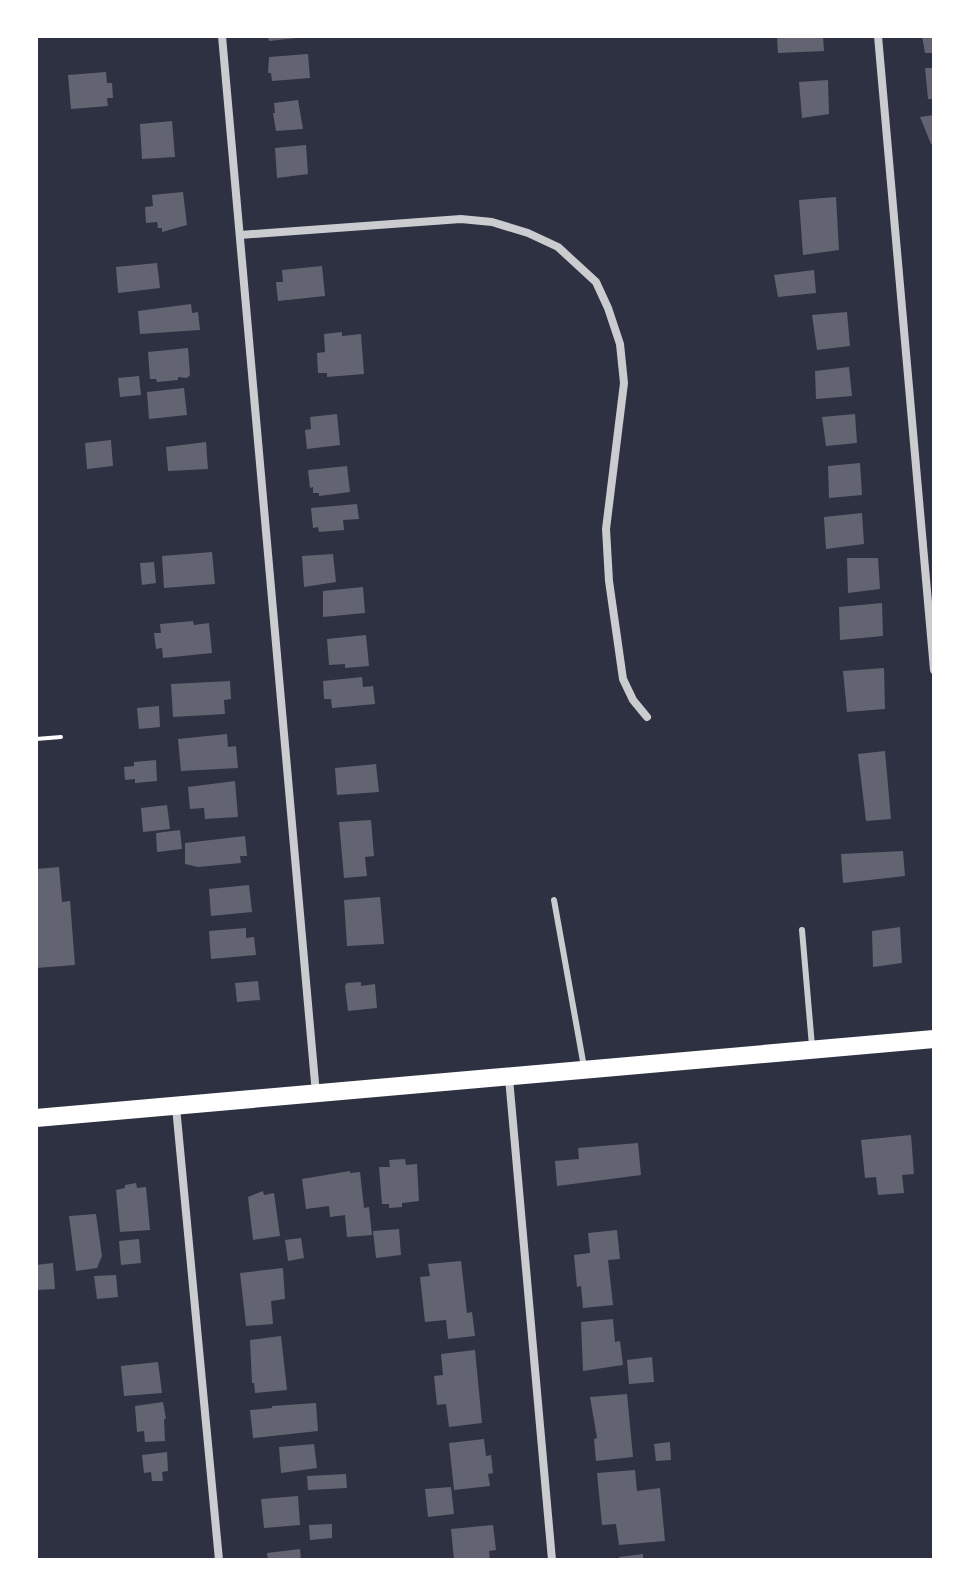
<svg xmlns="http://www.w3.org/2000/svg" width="970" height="1596" viewBox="0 0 970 1596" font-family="Mulish,sans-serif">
	<rect width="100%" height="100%" fill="#2d3142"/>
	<path fill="#626471" d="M268,36h29v2l-28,3z
		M777,36h46l1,15 -46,2z
		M922,36h12v17h-9z
		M308,54l2,24 -38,3 -1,-8h-3l1,-16z
		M925,68h9v31h-6z
		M106,72l1,11h5l1,15h-6l1,8 -37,3 -3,-34z
		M828,80l1,34 -27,4 -3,-36z
		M298,100l5,29 -27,2 -3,-18h2l-1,-10z
		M934,115v29h-3l-11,-27z
		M172,121l3,36 -33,2 -2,-35z
		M306,145l2,29 -31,4 -2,-30z
		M183,192l4,33 -25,7v-4h-4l-1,-6 -11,1 -1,-16 8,-1 -1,-11z
		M836,197l3,53 -36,5 -4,-55z
		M157,263l3,25 -42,5 -2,-26z
		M322,266l3,30 -47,5 -2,-19h7l-1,-12z
		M814,270l2,23 -38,4 -4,-22z
		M191,304l1,9 6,-1 2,18 -60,4 -2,-23z
		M847,312l3,34 -33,4 -5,-35z
		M342,332v4l19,-2 3,40 -37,3v-4h-9l-1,-20 8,-1 -1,-18z
		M188,348l2,27 -3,3 -9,-1v3l-21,2 -1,-3h-6l-2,-27z
		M849,367l3,29 -36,3 -1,-28z
		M139,376l2,19 -21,2 -2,-19z
		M184,388l3,27 -38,4 -2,-27z
		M337,414l3,31 -33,4 -2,-19 6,-1 -1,-12z
		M855,414l2,29 -31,3 -4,-29z
		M111,440l2,26 -26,3 -2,-26z
		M206,442l2,27 -40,2 -2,-24z
		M860,463l2,32 -33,3 -1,-32z
		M347,466l3,26 -31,4v-3h-6v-6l-3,1 -2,-18z
		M357,504l2,15 -16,1 1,10 -25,2 -1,-5 -5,1 -2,-20z
		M862,513l2,31 -38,5 -2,-32z
		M212,552l3,32 -51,4 -2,-32z
		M333,554l3,28 -32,5 -2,-31z
		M847,558h31l2,31 -32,4z
		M154,562l2,21 -14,2 -2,-22z
		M363,587l2,26 -42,4v-26z
		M882,603l1,33 -43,4 -1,-33z
		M193,621l1,4 15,-2 3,30 -49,5 -1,-10 -6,1 -2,-16h7l-1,-9z
		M366,635l3,31 -24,2v-4l-16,1 -2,-26z
		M884,668l1,41 -38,3 -4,-41z
		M362,677l1,10 10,-1 2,18 -43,4 -1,-9h-7l-1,-18z
		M230,681l1,18 -7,1 1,14 -52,3 -2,-33z
		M159,706l1,21 -21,2 -2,-21z
		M227,734l1,13 8,-1 2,22 -57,3 -3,-32z
		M885,751l6,68 -25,2 -8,-67z
		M156,760l1,21 -22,2v-4l-10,1 -1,-13 10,-1v-4z
		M376,764l3,28 -42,3 -2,-27z
		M235,781l3,36 -33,2 -1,-11 -14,1 -2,-22z
		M167,805l3,24 -27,3 -2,-24z
		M371,820l3,36 -9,1 2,19 -23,2 -5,-56z
		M180,830l2,19 -25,3 -1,-19z
		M245,836l2,20h-7l1,7 -43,4 -13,-3v-21z
		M903,851l2,25 -62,7 -2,-29z
		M59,867l3,35 8,-1 5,64 -39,3v-99z
		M249,885l3,27 -41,4 -2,-27z
		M380,897l4,47 -37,2 -3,-46z
		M900,927l2,36 -29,4 -1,-36z
		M246,928v10l8,-1 2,18 -45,4 -2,-28z
		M258,981l2,19 -23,2 -2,-19z
		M361,982v4l14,-2 2,24 -29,3 -3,-25 2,-3z
		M911,1135l3,39 -12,1 2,18 -26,2 -2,-18 -11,1 -4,-38z
		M638,1143l3,32 -84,11 -2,-25 24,-2 -1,-11z
		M405,1159l1,6 11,-1 2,37 -17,2v4l-13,1v-4h-7l-3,-37h11l-1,-7z
		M350,1171v2l10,-1 4,36 5,-1 3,28 -25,2 -2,-22 -15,2 -1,-11 -23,3 -4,-30z
		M136,1183l1,5 9,-1 4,43 -30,2 -4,-42 9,-2v-3z
		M263,1191l1,4 10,-2 6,43 -27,4 -5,-43z
		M96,1214l6,42 -5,12 -21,3 -7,-55z
		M399,1229l2,26 -25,3 -3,-27z
		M617,1230l3,29 -12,1 5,45 -30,3 -2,-22 -4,1 -3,-32 16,-2 -2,-20z
		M301,1238l3,20 -16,3 -3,-21z
		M139,1239l2,24 -20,2 -2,-24z
		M461,1261l6,52 5,-1 3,24 -27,3 -2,-19 -21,2 -5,-45 10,-1 -2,-12z
		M53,1263l2,26 -19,1v-25z
		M283,1268l2,31 -14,2 2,23 -27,2 -6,-53z
		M116,1275l2,22 -21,2 -3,-23z
		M613,1319l2,23 5,-1 3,24 -40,6 -2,-49z
		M281,1336l6,54 -32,3 -1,-10h-2l-2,-43z
		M475,1350l7,73 -33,4 -3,-23 -9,1 -3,-29 9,-1 -2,-21z
		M652,1357l2,25 -25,2 -2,-24z
		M158,1362l4,31 -38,3 -3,-30z
		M627,1394l6,63 -37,4 -2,-22 3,-1 -7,-41z
		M163,1402l3,17h-2l1,22 -20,1 -1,-11 -7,1 -2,-26z
		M316,1403l2,28 -65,7 -3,-28 22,-2v-2z
		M484,1439l2,17 5,-1 2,18 -5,1 2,12 -36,4 -5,-47z
		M670,1442l1,18 -15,1 -2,-17z
		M314,1444l3,24 -36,5 -2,-26z
		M167,1452l1,19 -6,1 1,9h-11l-1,-9 -7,1 -2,-18z
		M635,1470l2,21 23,-3 5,53 -46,4 -3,-21 -14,1 -5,-52z
		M346,1474l1,14 -39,2 -1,-14z
		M451,1487l3,27 -26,3 -3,-28z
		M298,1496l2,29 -36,3 -3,-29z
		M332,1524v14l-22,2 -1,-15z
		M493,1525l3,25 -7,1 1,9h-36l-3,-31z
		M300,1549l1,11h-33l-1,-7z
		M643,1554v6h-24v-3z"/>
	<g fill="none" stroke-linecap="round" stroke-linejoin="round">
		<path stroke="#fff" stroke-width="4" d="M36,739l25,-2"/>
		<path stroke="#caccd0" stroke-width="6" d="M554,900l30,167
			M802,930l10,116"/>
		<path stroke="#caccd0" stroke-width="8" d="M222,36l94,1058
			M878,36l56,634
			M240,235l221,-16 31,3 36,11 30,14 38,35 12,26 12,36 4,39 -18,146 3,52 14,98 10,21 14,17
			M509,1078l43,482
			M176,1107l43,453"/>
		<path stroke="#fff" stroke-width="18" d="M36,1118l898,-79"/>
	</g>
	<rect width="970" height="1596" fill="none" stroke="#ffffff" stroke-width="76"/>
</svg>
